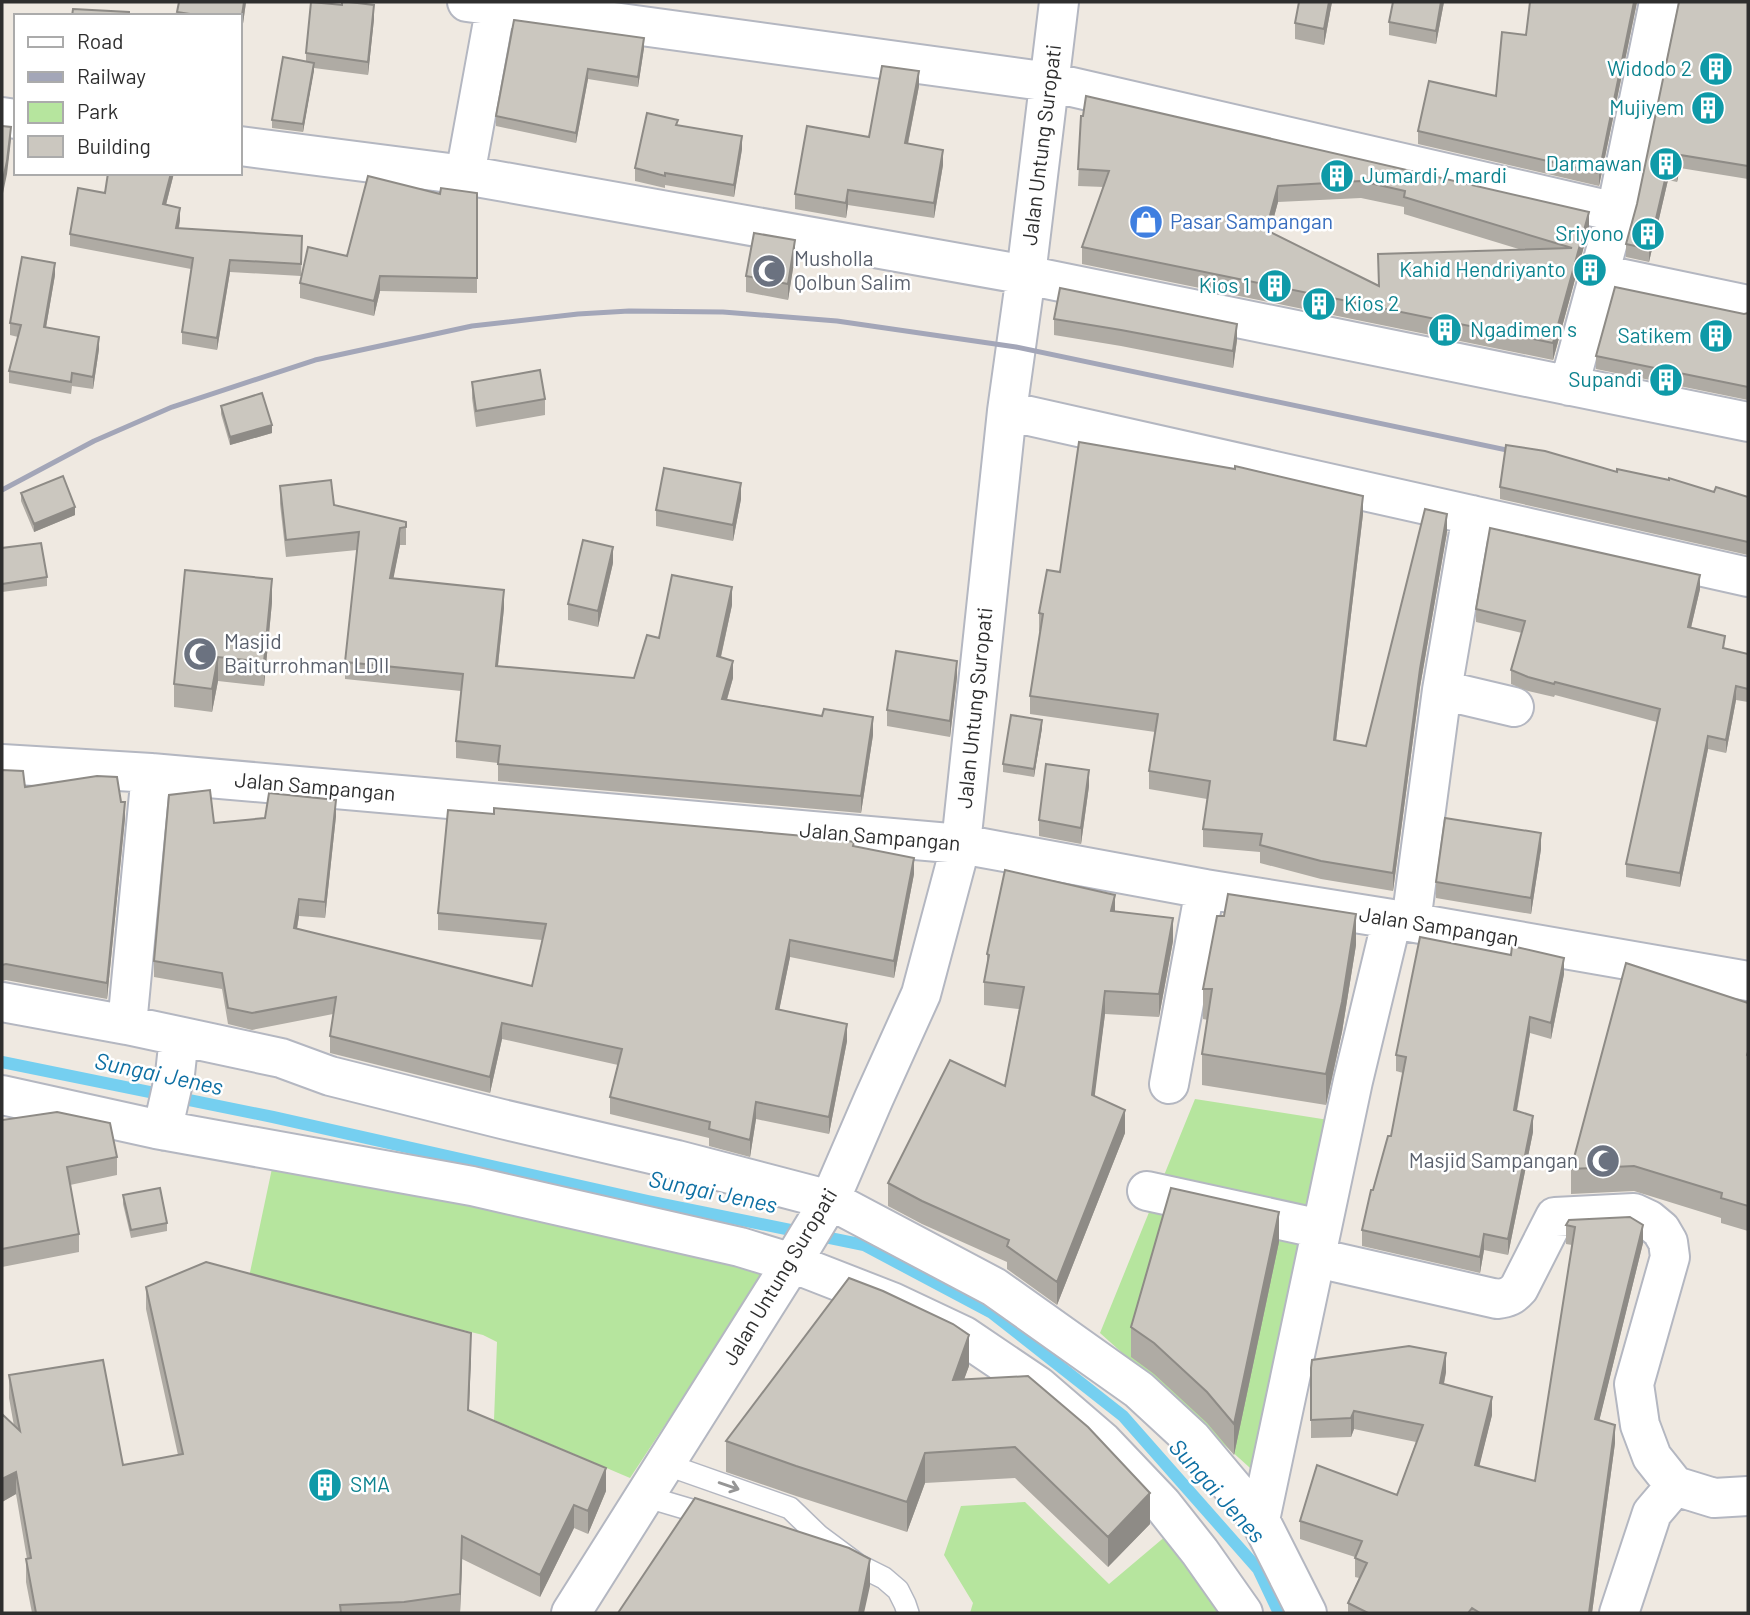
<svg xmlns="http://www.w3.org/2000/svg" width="1750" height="1615" viewBox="0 0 1750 1615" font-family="Barlow,sans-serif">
	<rect width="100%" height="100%" fill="#efe9e1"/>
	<path fill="#b6e59e" d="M1195,1099l159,25 -95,352 -159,-143z
		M274,1159l491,114 -135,205 -136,-58 3,-78 -14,-7 -234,-58z
		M1025,1502l84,82 58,-49 51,78h-248l3,-10 -29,-48 17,-49z"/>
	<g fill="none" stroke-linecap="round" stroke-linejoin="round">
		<path stroke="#75cff0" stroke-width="12" d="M2,1062l271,55 375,84 216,44 128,68 131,103 135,153 21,44"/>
		<g stroke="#b4b7c1" stroke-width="24">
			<path id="service" d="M665,1464l125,44 29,28 39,29 26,13 14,12 7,14 3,9
				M644,1496l71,21"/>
		</g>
		<g stroke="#b4b7c1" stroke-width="42">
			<path id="minor" d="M467,2l583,80 566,130
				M2,117l14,2
				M240,146l225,29 561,100 722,147
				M465,175l31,-170
				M1600,274l148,31
				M1569,386l47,-174 43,-210
				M1007,411l741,166
				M1442,690l72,17
				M2,764l149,9 810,71 244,45 187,30 356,62
				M1411,922l31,-232 30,-175
				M2,1002l125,23 154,33 49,18 172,43 175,41 153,40 164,87 145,103 53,49 68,81 47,93
				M127,1025l24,-252
				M1169,1084l36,-195
				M2,1095l154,34 316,57 268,61 52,16 100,39 72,34 74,50 65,56 59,62 38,48 43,61
				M166,1131v-17l9,-40 4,-37
				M1147,1191l174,38
				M1317,1258l180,41c10,-1 15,-3 22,-11l36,-71 79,-4 15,7 12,10 7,12 2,15 -36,127 6,41 12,32 23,29 39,12 34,-2
				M1260,1520l93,-439 39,-162
				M571,1613l225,-357 34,-56 44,-102 47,-104 40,-150 46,-433 19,-136 33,-273
				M1619,1613l33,-100 23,-27"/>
		</g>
		<use href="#service" stroke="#fff" stroke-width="21"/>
		<use href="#minor" stroke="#fff" stroke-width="38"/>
		<path stroke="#a3a6b8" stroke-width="5" d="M2,490l92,-49 78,-34 143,-47 157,-34 106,-12 51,-3 94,1 114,9 179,26 510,107"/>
	</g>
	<path fill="#afaba4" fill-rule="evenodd" d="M246,2l-5,36h-1v-22h-63v-4z
		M1332,2l-8,43 -29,-6v-16z
		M1393,2h51l-8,42 -47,-9v-13z
		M1530,2h107l-38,184 -181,-42v-13l78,-35 30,-61z
		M1748,2v177l-68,-11 -3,14 -9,-2 -19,82 -23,-5v-13l11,-40z
		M374,19l-6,56 -54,-7 -11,64 -31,-4v-8l34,-59v-8z
		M644,38v10l-6,39 -50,-8 -12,64 -80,-17v-10z
		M919,86l-11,58 35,21 -9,53 -86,-13 -2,13 -51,-9v-15l74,-57z
		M1081,116l508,112 -36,132 -471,-96v-17l22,-60 -26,-1zM1361,198l43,9v7l118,36 -144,36 -108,-54 8,-30z
		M678,125l64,24 -8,48 -69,-12v3l-30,-7v-13z
		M108,173h66l-8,32 14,15 -1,8 123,20 -1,28 -71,-4 -13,78 -35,-6v-12l9,-63 -121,-23v-12l35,-41z
		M477,193v100l-97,-2 -6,25 -74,-18v-15l47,-27 93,-62z
		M795,256l-7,44 -42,-8v-16z
		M55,275l-9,52 53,22 -6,40 -21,-3 -1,8 -62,-11v-12l9,-34 -8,-2v-12z
		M1748,313v87l-152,-31v-13l148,-42z
		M1054,319l183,21 -4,28 -112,-22 -67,-11z
		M472,382l73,17v16l-69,12 -4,-29z
		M221,406l51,27 -42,12 -9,-31z
		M1617,472l97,20 34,5v58l-248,-56v-12z
		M280,486l54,19 72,17v23h-6l-7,33 111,30 -6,58 136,12 25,-40 73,-33 -11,52 12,21 -6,22 146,35 -12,78 -363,-32v-18l-42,-5v-17l5,-50 -116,-12v-17l12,-112 -71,7 -6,-53z
		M21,493l54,22 -41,17 -13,-31z
		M741,499l-8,42 -77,-15v-16z
		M1363,514l-27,226 30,6 81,-214 -27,155 -27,204 -72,-12 -61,-16v-11l-57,-5v-18l4,-30 -58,-10v-18l6,-39 -125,-18v-18l10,-64 -1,-1v-18l21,-41z
		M2,548l45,29v9l-45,6z
		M613,563l-15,64 -30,-7v-16z
		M1700,589l-9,39 34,21 23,5v48l-12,-2 -10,53 -18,-4 -28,138 -54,-10v-13l31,-142 -102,-27 -1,2 -26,-6 -17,-7v-14l11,-37 -46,-11v-13z
		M272,602l-8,84 -46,-5 -6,31 -38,-5v-23z
		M957,677l-7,60 -63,-11v-16z
		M1042,728l-8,49 -31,-5v-8z
		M2,770l23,17 96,15 4,16 -18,181 -101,-19 -4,1z
		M1089,786l-8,58 -42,-8v-16z
		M494,814l360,32 60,28 -20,104 -104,-21 -11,53 68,31 -18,93 -73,-15 -6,38 -41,-11v-8l-99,-24v-17l8,-32 -116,-26 -12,54 -160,-40v-17l3,-22 -81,16 -24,-6 -6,-35 -68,-12v-16l60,-138 122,-7 -11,102 -26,-2 -2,13 235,57 10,-46 -104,-10v-17z
		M1541,849l-10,65 -95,-16v-16z
		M1115,912l58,29 -14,76 -54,-3 -11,82 31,37 -68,172 -50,-36v-7l-85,-38 -34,-18v-23l117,-97 14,-77 -35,-4v-23l3,-17v-11z
		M1356,945l-14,87 -16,73 -124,-20v-31l6,-34 -5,-1v-30z
		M1564,974l-13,65 -21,-6 -13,78 16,21 -25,123 -24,-5 -4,23 -118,-27v-16l11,-40 18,-54 12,-63 -7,-2v-16z
		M1748,1003v228l-27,-8v-5l-87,-27 -63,3v-25z
		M2,1120l115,37v18l-47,10 9,49v18l-77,15z
		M123,1195l44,28v8l-36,7 -8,-34z
		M1566,1225l77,18 -44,178 16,22 -23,170h-244v-10l11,-25 -4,-1v-20l-55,-18v-18l97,-26 19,-53 -62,-13 -3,8 -40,1v-70l135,4 -2,12 48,31 -13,51 56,15 37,-236 -6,-1z
		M1279,1242l-45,213 -27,-32 -53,-49 -23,-17v-30z
		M146,1287l325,69 -3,54 138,81 -18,43 -14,-6 -34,69 -78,-38 -2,54h-428l-6,-31v-23h1l-11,-65 -14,8v-88l12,12 -5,-28v-23l114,90 55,-10 -32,-146z
		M969,1366l-5,13 186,145 -42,43 -93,-89 -90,5 -18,49 -111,-36 -70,-24v-31z"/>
	<path fill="#8e8b86" d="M244,2h2l-5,36v-16z
		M1329,2h3l-8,43v-16z
		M1441,2h3l-8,42v-13z
		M1634,2h3l-38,184v-13z
		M374,5v14l-6,56v-13z
		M644,38v10l-6,39v-10z
		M314,63v8l-11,61v-8z
		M588,69v10l-12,64v-10z
		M919,71v15l-14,72v-15z
		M11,127v13l-4,34 -5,24v-14z
		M742,136v13l-8,48v-12z
		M943,150v15l-9,53v-15z
		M1680,155v13l-3,14v-13z
		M1668,167v13l-19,82v-13z
		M171,173h3l-11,43v-12z
		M1278,186v16l-12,44v-16z
		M848,190v15l-2,13v-15z
		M180,208v12l-4,20v-12z
		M1589,212v16l-36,132v-17z
		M795,240v16l-7,44v-16z
		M230,260v12l-13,78v-12z
		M55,263v12l-11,64v-12z
		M380,276v15l-6,25v-15z
		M1237,324v16l-4,28v-17z
		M99,337v12l-6,40v-12z
		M272,425v8l-42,12v-8z
		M741,483v16l-8,42v-16z
		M1363,496v18l-29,244v-18z
		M75,507v8l-41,17v-8z
		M1447,514v18l-27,155 -27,204v-18l27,-204z
		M400,528v17l-10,51v-18z
		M613,547v16l-15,64v-16z
		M1700,575v14l-12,51v-13z
		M272,579v23l-8,84v-24z
		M732,587v18l-15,69v-18z
		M504,590v18l-8,75v-17z
		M218,657v24l-6,31v-23z
		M733,661v17l-11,38v-17z
		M957,661v16l-7,60v-16z
		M1736,686v14l-10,53v-13z
		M873,717v18l-12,78v-17z
		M1042,720v8l-8,49v-8z
		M1708,736v13l-28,138v-14z
		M1089,770v16l-8,58v-16z
		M336,800v16l-11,102v-16z
		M125,802v16l-18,181v-16z
		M1541,833v16l-10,65v-16z
		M914,858v16l-20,104v-17z
		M1115,895v23l-4,-7z
		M299,899v17l-5,29v-17z
		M1356,914v31l-14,87 -16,73v-31z
		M1173,918v23l-14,76v-23z
		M790,940v17l-14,69v-17z
		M1564,958v16l-13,65v-16z
		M1105,991v23l-13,104v-23z
		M1530,1017v16l-16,93v-16z
		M502,1023v16l-12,54v-16z
		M847,1024v17l-18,93v-17z
		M756,1102v17l-6,38v-17z
		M1125,1110v23l-68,172v-23z
		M1533,1116v16l-25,123v-16z
		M1279,1212v30l-45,213v-31z
		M1643,1225v18l-48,195v-19z
		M1484,1234v16l-4,23v-16z
		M471,1333v23l-3,76v-22z
		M969,1335v31l-16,44v-30z
		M1446,1353v19l-6,30v-19z
		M1492,1397v18l-17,69v-19z
		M1354,1411v18l-3,8v-19z
		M1615,1425v18l-23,170h-3z
		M925,1453v30l-18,49v-30z
		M606,1468v23l-18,43v-23z
		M16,1472v22l-14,8v-23z
		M1150,1493v31l-42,43v-30z
		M574,1505v23l-34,69v-22z
		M462,1536v23l-2,54v-19z
		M870,1559v27l-6,27h-5z"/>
	<path fill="#cbc7bf" stroke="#8e8b86" stroke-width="2" fill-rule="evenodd" d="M179,2h65l-3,20h-1v-6h-37l-26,-4z
		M311,2l31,3v-3h7l25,3 -6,57 -62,-9z
		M1299,2h30l-5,27 -29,-6z
		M1393,2h48l-5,29 -47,-9z
		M1530,2h104l-35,171 -181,-42 11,-50 67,15 6,-64 24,3z
		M1679,2h69v164l-68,-11 -3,14 -9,-2 -19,82 -23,-5 11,-40z
		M73,9l56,3v4h-57z
		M514,20l130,18 -6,39 -50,-8 -12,64 -80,-17z
		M283,57l31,6 -11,61 -31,-4z
		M882,66l37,5 -14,72 38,7 -9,53 -86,-13 -2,13 -51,-9 12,-68 62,11z
		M1086,96l503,116 -36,131 -471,-96 27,-76 -31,-2 3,-53h2zM1361,181l44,10 -1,6 168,51 -194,6 1,32 -113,-56 12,-44z
		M647,113l31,7 -2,5 66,11 -8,49 -69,-12v3l-30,-8z
		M2,126l9,1 -4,34 -5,23z
		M108,173h63l-8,31 17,4 -4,20 126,8 -1,28 -71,-4 -13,78 -35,-6 11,-74 -123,-24 8,-46 27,5z
		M368,176l72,18 1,-6 36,5v85l-97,-2 -6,25 -74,-18 8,-36 39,9z
		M754,233l41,7 -7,44 -42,-8z
		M22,257l33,6 -11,64 55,10 -6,40 -21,-4 -1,9 -62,-11 12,-46 -11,-2z
		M1615,287l129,27 4,-1v74l-152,-31z
		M1060,288l177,36 -4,27 -112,-21 -67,-11z
		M540,370l5,29 -69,12 -4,-29z
		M262,393l10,32 -42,12 -9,-31z
		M1079,442l156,27v-3l128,30 -29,244 32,6 59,-237 22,5 -27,155 -27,204 -72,-12 -61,-16 2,-11 -59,-5 7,-48 -61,-10 9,-57 -128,-18 13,-82 -4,-1 8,-43 13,2z
		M1506,445l39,6 72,21v-3l52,11v-2l45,14 2,-5 32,10v45l-248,-55z
		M664,468l77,15 -8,42 -77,-15z
		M63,476l12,31 -41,17 -13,-31z
		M331,480l3,25 72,17v5l-6,1 -10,50 114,12 -8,76 138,12 13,-43 12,3 13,-63 60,12 -15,69 16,5 -11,38 100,17 2,-7 49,8 -12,79 -363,-32 2,-18 -44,-5 7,-67 -118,-12 14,-130 -73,8 -6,-54z
		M1490,528l210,47 -12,52 37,9 -2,12 25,6v35l-12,-3 -10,54 -18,-4 -28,137 -54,-9 34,-155 -105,-27 -1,2 -26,-7 -17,-7 14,-49 -49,-12z
		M583,540l30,7 -15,64 -30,-7z
		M41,543l6,34 -45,7v-36z
		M185,570l87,9 -8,83 -46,-5 -6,32 -38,-5z
		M896,651l61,10 -7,60 -63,-11z
		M1011,715l31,5 -8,49 -31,-5z
		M1046,764l43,6 -8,58 -42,-8z
		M2,770l21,1 2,16 72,-11 20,1 4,25h4l-18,181 -101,-19 -4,1z
		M210,790l4,33 51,-5 4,-25 67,7 -11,102 -26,-3 -5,29 238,58 14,-62 -108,-11 10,-103 46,4v-6l344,31 16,3 -1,4 61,12 -20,103 -104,-21 -14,69 71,15 -18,93 -73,-15 -6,38 -41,-11 1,-7 -100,-25 12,-48 -120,-26 -12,54 -160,-41 6,-39 -84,16 -24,-5 -6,-35 -68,-12 15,-166z
		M1445,818l96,15 -10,65 -95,-16z
		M1005,870l110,25 -4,16 62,7 -14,76 -54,-3 -13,104 33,15 -68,172 -50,-36 2,-6 -87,-39 -34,-18 62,-123 55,26 19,-99 -40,-5 5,-27 -2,-1z
		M1228,894l128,20 -14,88 -16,72 -124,-20 10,-65h-9l14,-73h7z
		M1420,937l91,18 1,-9 52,12 -13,65 -21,-6 -16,93 19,6 -25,123 -24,-5 -4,23 -118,-27 9,-40h2l15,-54h3l15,-79 -10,-2z
		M1626,963l122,40v49l-1,3 1,1v150l-27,-8 1,-5 -88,-27 -63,3z
		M57,1112l53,11 7,34 -50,10 12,67 -77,15v-129z
		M160,1188l7,35 -36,7 -8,-35z
		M1171,1188l108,24 -45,212 -27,-32 -53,-49 -23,-16z
		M1630,1217l13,8 -48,194 20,6 -26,188h-109l-8,-5 -4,5h-100l-20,-10 19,-40 -12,-5 7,-17 -62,-20 17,-56 80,30 26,-70 -69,-14 -3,7 -40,2v-52l1,-8 97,-14 37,7 -6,30 52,14 -17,68 60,16 40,-254 -9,-2 3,-5z
		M206,1262l265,71 -3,77 138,58 -18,43 -14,-6 -34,70 -78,-39 -2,58 -56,8 -64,3 1,8h-305l-10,-54 5,-1 -15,-86 -14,7v-65l18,17 -11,-56 94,-15 20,105 60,-11 -37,-167z
		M849,1278l34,13 70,33 16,11 -16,45 75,-4 60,51 62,66 -42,44 -93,-90 -90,6 -18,49 -111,-36 -70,-25z
		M695,1498l154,50 21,11 -11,54h-241z"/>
	<defs><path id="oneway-shaft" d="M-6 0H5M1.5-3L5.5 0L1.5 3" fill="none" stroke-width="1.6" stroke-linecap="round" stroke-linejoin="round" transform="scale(1.75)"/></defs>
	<use stroke="#969696" href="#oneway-shaft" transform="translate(729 1486) rotate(19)"/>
	<defs>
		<g id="building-disc" transform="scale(1.75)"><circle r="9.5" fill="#0f9aa8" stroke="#fff"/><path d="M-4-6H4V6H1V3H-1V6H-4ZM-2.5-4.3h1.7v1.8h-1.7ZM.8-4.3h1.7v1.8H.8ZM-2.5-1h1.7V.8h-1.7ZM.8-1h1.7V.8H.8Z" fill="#fff"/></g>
		<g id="shop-disc" transform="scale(1.75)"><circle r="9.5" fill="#3f7fe0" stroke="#fff"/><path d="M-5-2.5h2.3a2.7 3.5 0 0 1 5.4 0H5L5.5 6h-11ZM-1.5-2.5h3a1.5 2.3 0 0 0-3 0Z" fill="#fff"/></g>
		<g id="mosque-disc" transform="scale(1.75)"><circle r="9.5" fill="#6b7280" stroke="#fff"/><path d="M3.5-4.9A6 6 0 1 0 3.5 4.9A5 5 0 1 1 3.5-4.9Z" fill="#fff"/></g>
	</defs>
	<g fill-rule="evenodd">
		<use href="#building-disc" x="1716" y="69"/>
		<use href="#building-disc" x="1708" y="108"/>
		<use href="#building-disc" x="1666" y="164"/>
		<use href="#building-disc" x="1337" y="176"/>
		<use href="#shop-disc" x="1146" y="222"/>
		<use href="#building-disc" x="1648" y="234"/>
		<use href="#building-disc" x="1590" y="270"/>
		<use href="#mosque-disc" x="769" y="271"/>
		<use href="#building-disc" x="1275" y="286"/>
		<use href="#building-disc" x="1319" y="304"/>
		<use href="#building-disc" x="1445" y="330"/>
		<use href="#building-disc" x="1716" y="336"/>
		<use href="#building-disc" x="1666" y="380"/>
		<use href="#mosque-disc" x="200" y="654"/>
		<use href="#mosque-disc" x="1603" y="1161"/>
		<use href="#building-disc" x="325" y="1485"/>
	</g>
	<g text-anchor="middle" stroke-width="5" stroke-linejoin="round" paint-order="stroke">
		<g font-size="21" fill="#0d838f" stroke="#fff" text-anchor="end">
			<text x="1692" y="76">Widodo 2</text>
			<text x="1684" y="115">Mujiyem</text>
			<text x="1642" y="171">Darmawan</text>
			<text x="1362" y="183" text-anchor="start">Jumardi / mardi</text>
			<text x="1624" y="241">Sriyono</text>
			<text x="1566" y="277">Kahid Hendriyanto</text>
			<text x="1250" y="293">Kios 1</text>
			<text x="1344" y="311" text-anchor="start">Kios 2</text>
			<text x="1470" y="337" text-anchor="start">Ngadimen s</text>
			<text x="1692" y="343">Satikem</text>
			<text x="1642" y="387">Supandi</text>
			<text x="350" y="1492" text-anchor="start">SMA</text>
		</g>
		<g font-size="21" fill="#2e2e2e" stroke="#fff">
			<text transform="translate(1042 145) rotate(-83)" y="7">Jalan Untung Suropati</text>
			<text transform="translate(975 708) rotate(-84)" y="7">Jalan Untung Suropati</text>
			<text transform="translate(315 787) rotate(5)" y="7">Jalan Sampangan</text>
			<text transform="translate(880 837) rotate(5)" y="7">Jalan Sampangan</text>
			<text transform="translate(1439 927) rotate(9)" y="7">Jalan Sampangan</text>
			<text transform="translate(780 1277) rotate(-59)" y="7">Jalan Untung Suropati</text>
		</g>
		<g font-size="21" fill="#366cbe" stroke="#fff" text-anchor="start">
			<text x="1170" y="229">Pasar Sampangan</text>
		</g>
		<g font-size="21" fill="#5b616d" stroke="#fff" text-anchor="start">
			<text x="794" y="266">Musholla<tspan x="794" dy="24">Qolbun Salim</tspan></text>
			<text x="224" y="649">Masjid<tspan x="224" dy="24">Baiturrohman LDII</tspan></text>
			<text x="1578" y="1168" text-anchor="end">Masjid Sampangan</text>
		</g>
		<g font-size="23" font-style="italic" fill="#0d6fa3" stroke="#fff">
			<text transform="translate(159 1074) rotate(12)" y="8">Sungai Jenes</text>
			<text transform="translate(713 1192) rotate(12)" y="8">Sungai Jenes</text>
			<text transform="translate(1217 1491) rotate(48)" y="8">Sungai Jenes</text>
		</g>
	</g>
	<rect width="1750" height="1615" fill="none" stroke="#2e2e2e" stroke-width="7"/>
	<rect x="14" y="14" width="228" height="161" fill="#ffffff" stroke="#ababab" stroke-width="2"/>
	<rect x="28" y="37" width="35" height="10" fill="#ffffff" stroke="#ababab" stroke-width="2"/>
	<text x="77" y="49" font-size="21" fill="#2e2e2e">Road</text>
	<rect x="28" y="72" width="35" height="10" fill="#a3a6b8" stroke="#ababab" stroke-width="2"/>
	<text x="77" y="84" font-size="21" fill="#2e2e2e">Railway</text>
	<rect x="28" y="102" width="35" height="21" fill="#b6e59e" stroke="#ababab" stroke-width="2"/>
	<text x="77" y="119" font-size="21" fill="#2e2e2e">Park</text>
	<rect x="28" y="136" width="35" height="21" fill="#cbc7bf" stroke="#ababab" stroke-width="2"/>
	<text x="77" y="154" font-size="21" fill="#2e2e2e">Building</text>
</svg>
